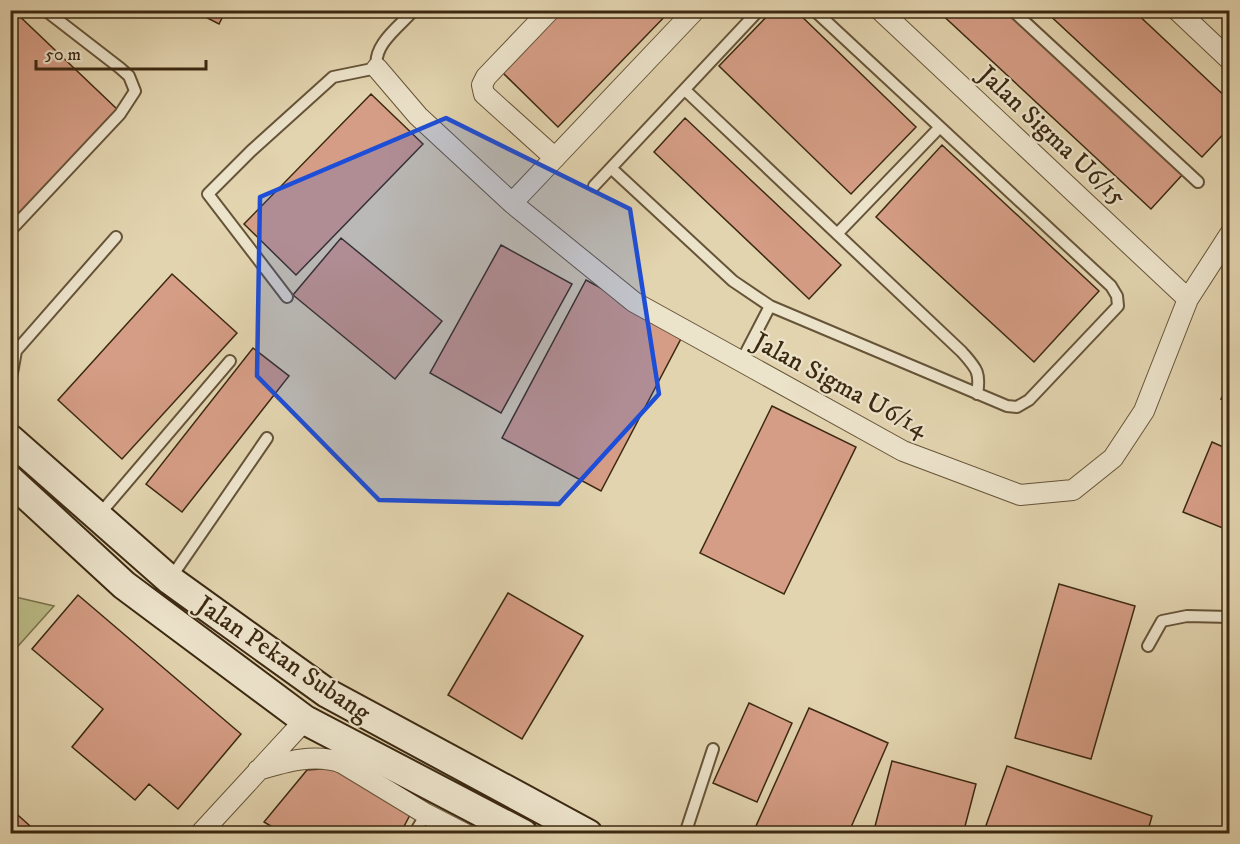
<svg xmlns="http://www.w3.org/2000/svg" width="1240" height="844" viewBox="0 0 1240 844" font-family="'IM FELL DW Pica',serif">
	<rect width="100%" height="100%" fill="#e2d4af"/>
	<filter id="stains"><feTurbulence type="fractalNoise" baseFrequency=".00333" numOctaves="4"/><feColorMatrix values="0 0 0 0 .2 0 0 0 0 .09 0 0 0 0 .02 0 0 0 .5 -.17"/></filter>
	<radialGradient id="worn" r=".72"><stop offset=".6" stop-color="#630" stop-opacity="0"/><stop offset="1" stop-color="#630" stop-opacity=".3"/></radialGradient>
	<path fill="#babb86" stroke="#7b724c" stroke-width="1.5" d="M11,596l43,10 -43,48 -1,-58z"/>
	<path fill="#d59d85" stroke="#3c2911" stroke-width="1.5" d="M10,10h3l105,100 -108,112z
		M192,10h34l-7,14z
		M562,10h109l-113,117 -56,-55z
		M773,10h22l121,117 -65,67 -132,-128z
		M937,10h69l177,164 -32,35z
		M1044,10h89l97,91v26l-28,30z
		M1217,10h13v12z
		M371,94l52,50 -127,131 -52,-51z
		M685,118l156,147 -32,34 -155,-147z
		M942,145l157,146 -65,71 -158,-145z
		M341,238l101,83 -47,58 -102,-84z
		M501,245l71,39 -71,129 -71,-40z
		M172,274l65,59 -115,126 -64,-59z
		M586,280l98,53 -83,158 -99,-53z
		M253,348l36,28 -107,136 -36,-28z
		M1230,381v21l-9,-3z
		M772,406l84,41 -72,147 -84,-41z
		M1212,442l18,8v81l-47,-19z
		M1059,584l76,22 -44,153 -76,-21z
		M508,593l75,43 -61,103 -74,-44z
		M78,595l163,139 -63,75 -29,-25 -14,16 -63,-53 31,-38 -71,-60z
		M749,703l43,20 -35,79 -44,-19z
		M809,708l79,35 -40,91h-75l-17,-8z
		M892,761l84,23 -13,50h-90z
		M1007,766l145,50 -5,18h-164z
		M334,768l78,43 -12,23h-116l-20,-12 43,-52z
		M10,808l29,26h-29z"/>
	<g fill="none" stroke-linecap="round" stroke-linejoin="round">
		<g stroke="#665438" stroke-width="14">
			<path id="lane" d="M1012,10l186,172
				M685,90l277,262c14,16 19,20 15,42
				M611,168l122,113 37,25 237,100 10,1 12,-7 89,-94 -1,-10 -6,-10 -297,-276
				M594,186l165,-176
				M10,231l110,-117 15,-23 -6,-15 -9,-8 -75,-58
				M837,234l103,-107
				M287,297l-79,-103 43,-43 82,-74 44,-9c-5,-23 23,-42 37,-58
				M741,362l29,-56
				M10,384l6,-33 100,-114
				M98,516l132,-155
				M170,579l97,-141
				M1148,646l14,-25 25,-5 43,1
				M414,834l12,-20
				M685,834l28,-85"/>
		</g>
		<g stroke="#665438" stroke-width="22">
			<path id="street" d="M550,10l-64,67 -4,8 2,9 71,64
				M880,10l308,289
				M1177,10l53,50
				M377,68l41,48 94,87 122,99 269,149 117,44 53,-5 40,-32 31,-47 44,-112 42,-65
				M512,203l183,-193
				M258,770c27,-8 57,-17 84,-7l84,51 39,20
				M200,834l105,-114"/>
		</g>
		<g stroke="#3c2911" stroke-width="32">
			<path id="secondary" d="M10,439l160,141 157,113 261,141
				M10,480l114,105 181,135 218,114"/>
		</g>
		<use href="#lane" stroke="#ece3cb" stroke-width="10"/>
		<use href="#street" stroke="#ece3cb" stroke-width="20"/>
		<use href="#secondary" stroke="#ece3cb" stroke-width="28"/>
	</g>
	<path fill="#1d4ed8" fill-opacity="0.2" stroke="#1d4ed8" stroke-width="4.5" stroke-linejoin="round" d="M446,118l184,91 29,185 -100,110 -180,-4 -122,-124 3,-179z"/>
	<g text-anchor="middle" stroke-width="4.5" stroke-linejoin="round" paint-order="stroke">
		<g font-size="26" fill="#3c2911" stroke="#ece3cb">
			<text transform="translate(1053 135) rotate(43)" y="9">Jalan Sigma U6/15</text>
			<text transform="translate(841 384) rotate(28)" y="9">Jalan Sigma U6/14</text>
			<text transform="translate(284 658) rotate(34)" y="9">Jalan Pekan Subang</text>
		</g>
	</g>
	<rect width="1240" height="844" fill="none" stroke="#e2d4af" stroke-width="36"/>
	<rect x="12" y="12" width="1216" height="820" fill="none" stroke="#3c2911" stroke-width="3"/>
	<rect x="18" y="18" width="1204" height="808" fill="none" stroke="#3c2911" stroke-width="1.5"/>
	<path d="M36 60v9h170v-9" fill="none" stroke="#3c2911" stroke-width="3"/>
	<text x="45" y="60" font-size="18" fill="#3c2911" stroke="#ece3cb" stroke-width="4.5" paint-order="stroke">50 m</text>
	<rect width="100%" height="100%" filter="url(#stains)"/>
	<rect width="100%" height="100%" fill="url(#worn)"/>
</svg>
